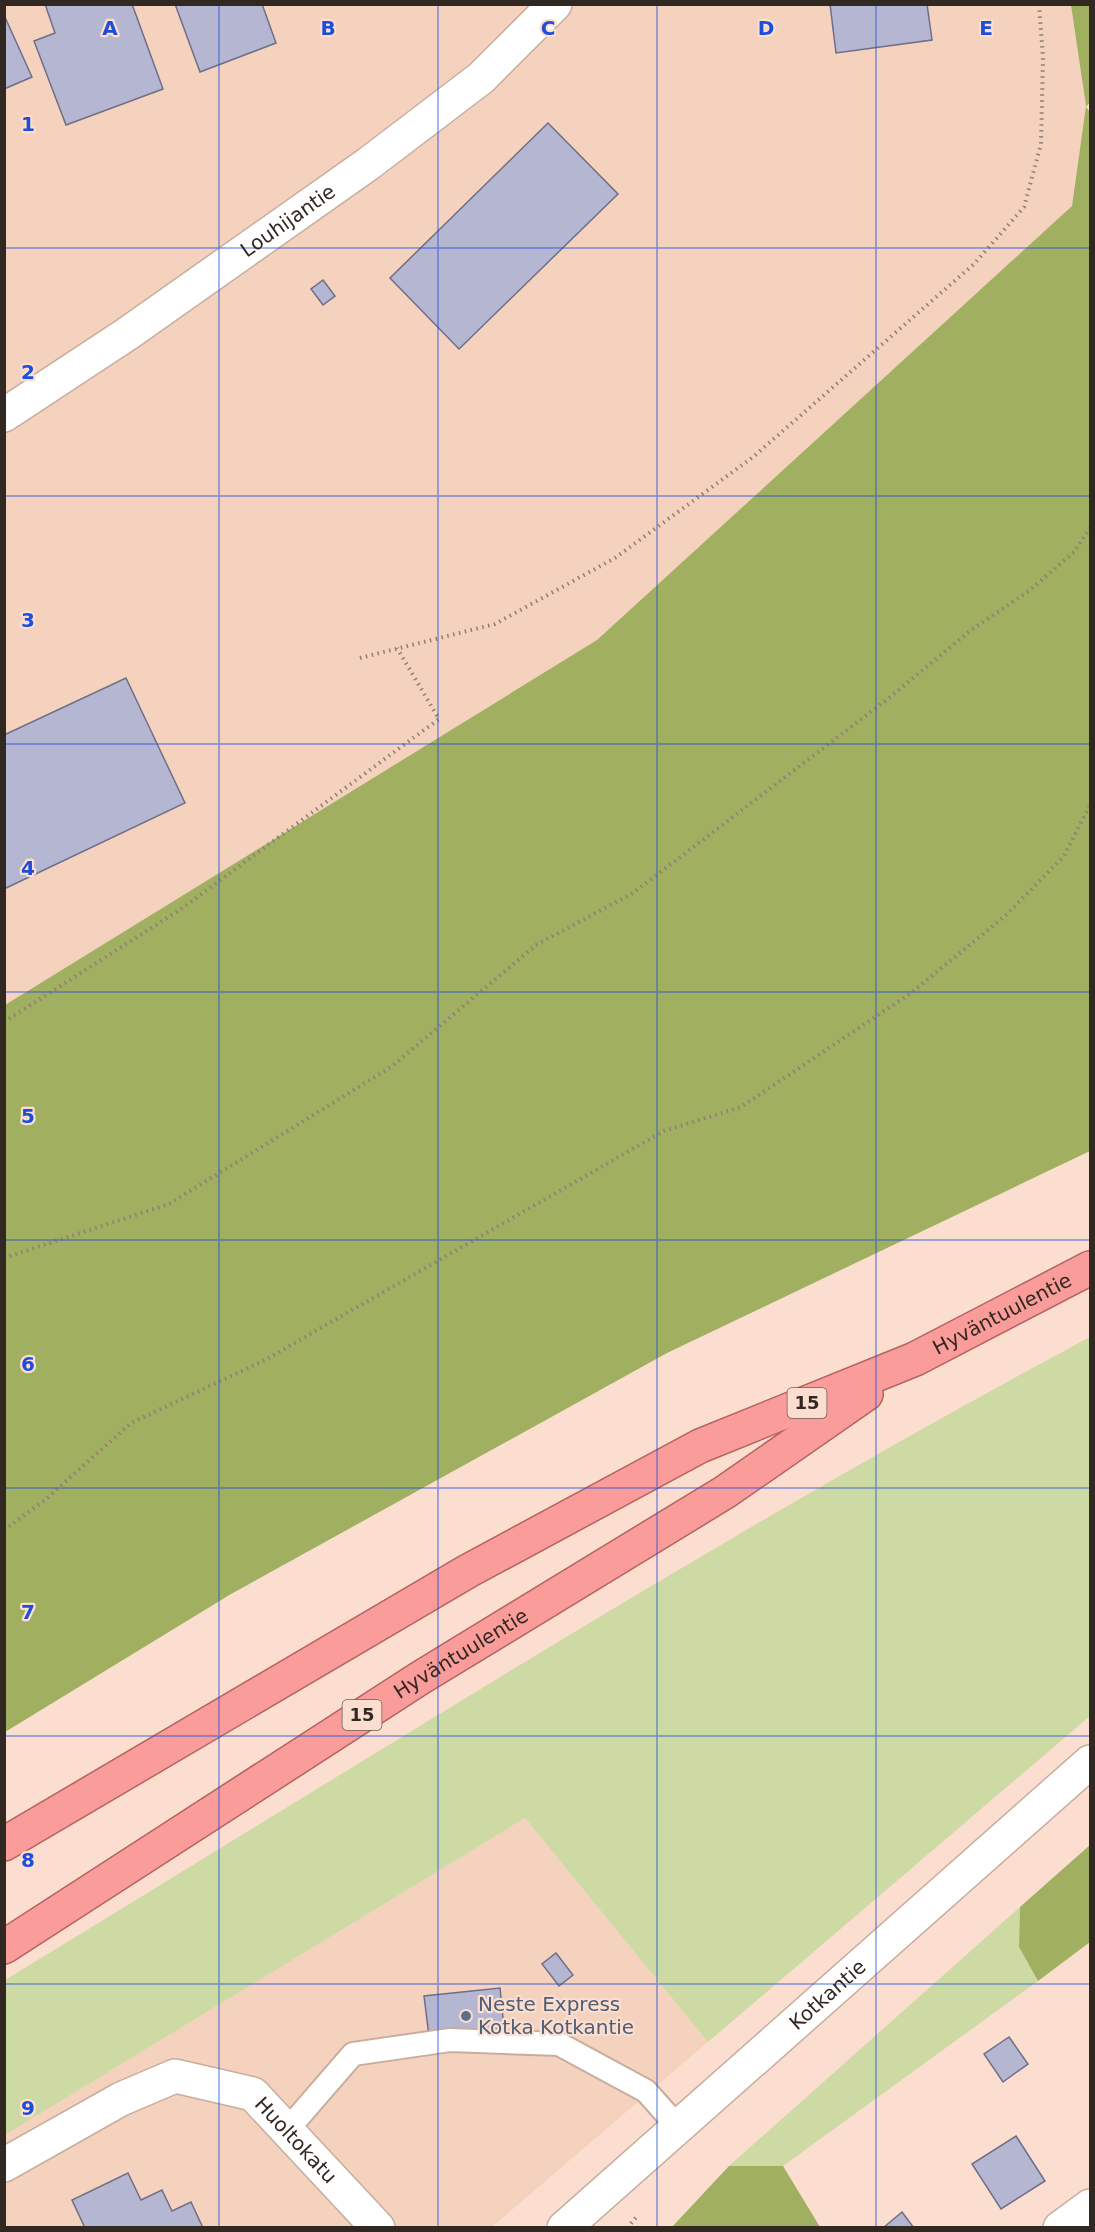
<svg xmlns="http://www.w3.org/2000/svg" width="1095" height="2232" viewBox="0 0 1095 2232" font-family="'DejaVu Sans',sans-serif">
	<rect width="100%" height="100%" fill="#fbdecf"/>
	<path fill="#f4d2be" d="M5,5h1066l15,102 -14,99 -475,434 -592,365z
		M525,1818l183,224 -216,185 -487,1v-93z"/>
	<path fill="#cedaa4" d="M1090,1337v379l-382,326 -183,-224 -520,317v-155c359,-218 714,-445 1085,-643z
		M1020,1907l-1,40 19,34 -255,185h-54z"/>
	<path fill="#a0af60" d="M1071,5h19v97l-4,5 4,5v1039l-423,202 -436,241 -226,138v-727l592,-365 475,-434 14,-100z
		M1090,1845v97l-52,39 -19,-34 1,-40z
		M729,2166h54l37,61h-148z"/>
	<path fill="#b5b6d1" stroke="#6e6e86" stroke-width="1.5" d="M45,4h87l31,85 -97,36 -32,-84 21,-8z
		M175,4h87l14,39 -76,29z
		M830,4h97l5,36 -96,13z
		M4,15l28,62 -28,12z
		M548,123l70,71 -159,155 -69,-71z
		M323,280l12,16 -12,9 -12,-16z
		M126,678l59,125 -181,86v-154z
		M556,1953l17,22 -14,11 -17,-22z
		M500,1988l4,40 -75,8 -5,-40z
		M1009,2037l19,27 -25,18 -19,-28z
		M1016,2136l29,45 -44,28 -29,-45z
		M128,2173l13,27 21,-10 10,21 19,-9 12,26h-118l-13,-28z
		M902,2212l12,16h-31z"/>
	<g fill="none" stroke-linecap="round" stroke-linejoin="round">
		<g stroke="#c8ad9e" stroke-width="26">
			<path id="service" d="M288,2129l65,-75 97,-14 109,4 87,47 32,36"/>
		</g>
		<g stroke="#c8ad9e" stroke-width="36">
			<g id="minor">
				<path id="s1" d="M4,415l123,-81 241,-170 113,-86 74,-74"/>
				<path id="s2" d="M4,2165l117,-66 54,-23 78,18 125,134"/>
				<path d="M1060,2228l30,-22"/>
			</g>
		</g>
		<g stroke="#c8ad9e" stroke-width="36">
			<g id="tertiary">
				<path id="s3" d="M564,2228l526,-466"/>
			</g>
		</g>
		<g stroke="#b36360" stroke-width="36">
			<g id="trunk">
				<path id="s4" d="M4,1844l464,-273 232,-125 215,-87 175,-91"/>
				<path id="s5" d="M4,1947l416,-269 305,-186 141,-98"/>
			</g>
		</g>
		<path stroke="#917e74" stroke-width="4" stroke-dasharray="1.5 4.5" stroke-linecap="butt" d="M360,658l135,-34 120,-66 138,-101 221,-193 50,-57 17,-63 2,-86 -4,-54
			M4,1022l177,-113 258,-190 -42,-71
			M4,1258l165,-54 222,-137 145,-122 97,-52 256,-195 82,-68 58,-39 45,-39 16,-24
			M4,1530l41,-30 86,-77 134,-63 399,-229 77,-24 170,-114 93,-76 60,-61 26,-51
			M627,2228l11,-13"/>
		<use href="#service" stroke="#fff" stroke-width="22"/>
		<use href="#minor" stroke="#fff" stroke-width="33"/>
		<use href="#tertiary" stroke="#fff" stroke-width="33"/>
		<use href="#trunk" stroke="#fa9c9a" stroke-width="33"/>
	</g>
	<path fill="none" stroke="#1d4ed8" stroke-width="1.5" stroke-opacity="0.55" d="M219,4v2224M438,4v2224M657,4v2224M876,4v2224M4,248h1086M4,496h1086M4,744h1086M4,992h1086M4,1240h1086M4,1488h1086M4,1736h1086M4,1984h1086"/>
	<circle fill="#5c6f8a" stroke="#fbdecf" stroke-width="2" cx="466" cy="2016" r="6"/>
	<g text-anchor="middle" stroke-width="4.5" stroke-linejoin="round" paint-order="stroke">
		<g fill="#fbdecf" stroke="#6e5f56" stroke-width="1.5">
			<rect x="787.5" y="1388" width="39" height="30" rx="4.5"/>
			<rect x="342.5" y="1700" width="39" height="30" rx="4.5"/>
		</g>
		<g font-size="18" font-weight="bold" fill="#322822">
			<text x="807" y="1409">15</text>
			<text x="362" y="1721">15</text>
		</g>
		<g font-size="20" fill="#322822" stroke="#fbdecf">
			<text dy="7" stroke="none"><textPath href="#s1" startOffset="344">Louhijantie</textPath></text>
			<text dy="7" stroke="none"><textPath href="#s4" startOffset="1132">Hyväntuulentie</textPath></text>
			<text dy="7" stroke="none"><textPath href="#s5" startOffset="543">Hyväntuulentie</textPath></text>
			<text dy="7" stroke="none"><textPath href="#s3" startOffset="352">Kotkantie</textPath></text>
			<text dy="7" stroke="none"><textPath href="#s2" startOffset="336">Huoltokatu</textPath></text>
		</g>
		<g font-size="20" fill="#4e5e75" stroke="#fbdecf" text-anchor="start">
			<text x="478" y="2011">Neste Express<tspan x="478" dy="23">Kotka Kotkantie</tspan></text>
		</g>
	</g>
	<g font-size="20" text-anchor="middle" font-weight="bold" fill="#1d4ed8" stroke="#fbdecf" stroke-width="4.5" stroke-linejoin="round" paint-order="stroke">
		<text x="110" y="35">A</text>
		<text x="328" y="35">B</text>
		<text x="548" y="35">C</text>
		<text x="766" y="35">D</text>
		<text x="986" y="35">E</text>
		<text x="28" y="131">1</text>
		<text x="28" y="379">2</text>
		<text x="28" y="627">3</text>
		<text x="28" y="875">4</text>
		<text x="28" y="1123">5</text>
		<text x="28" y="1371">6</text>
		<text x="28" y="1619">7</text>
		<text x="28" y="1867">8</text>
		<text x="28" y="2115">9</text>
	</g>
	<rect width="1095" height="2232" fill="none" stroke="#322822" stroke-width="12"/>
</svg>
